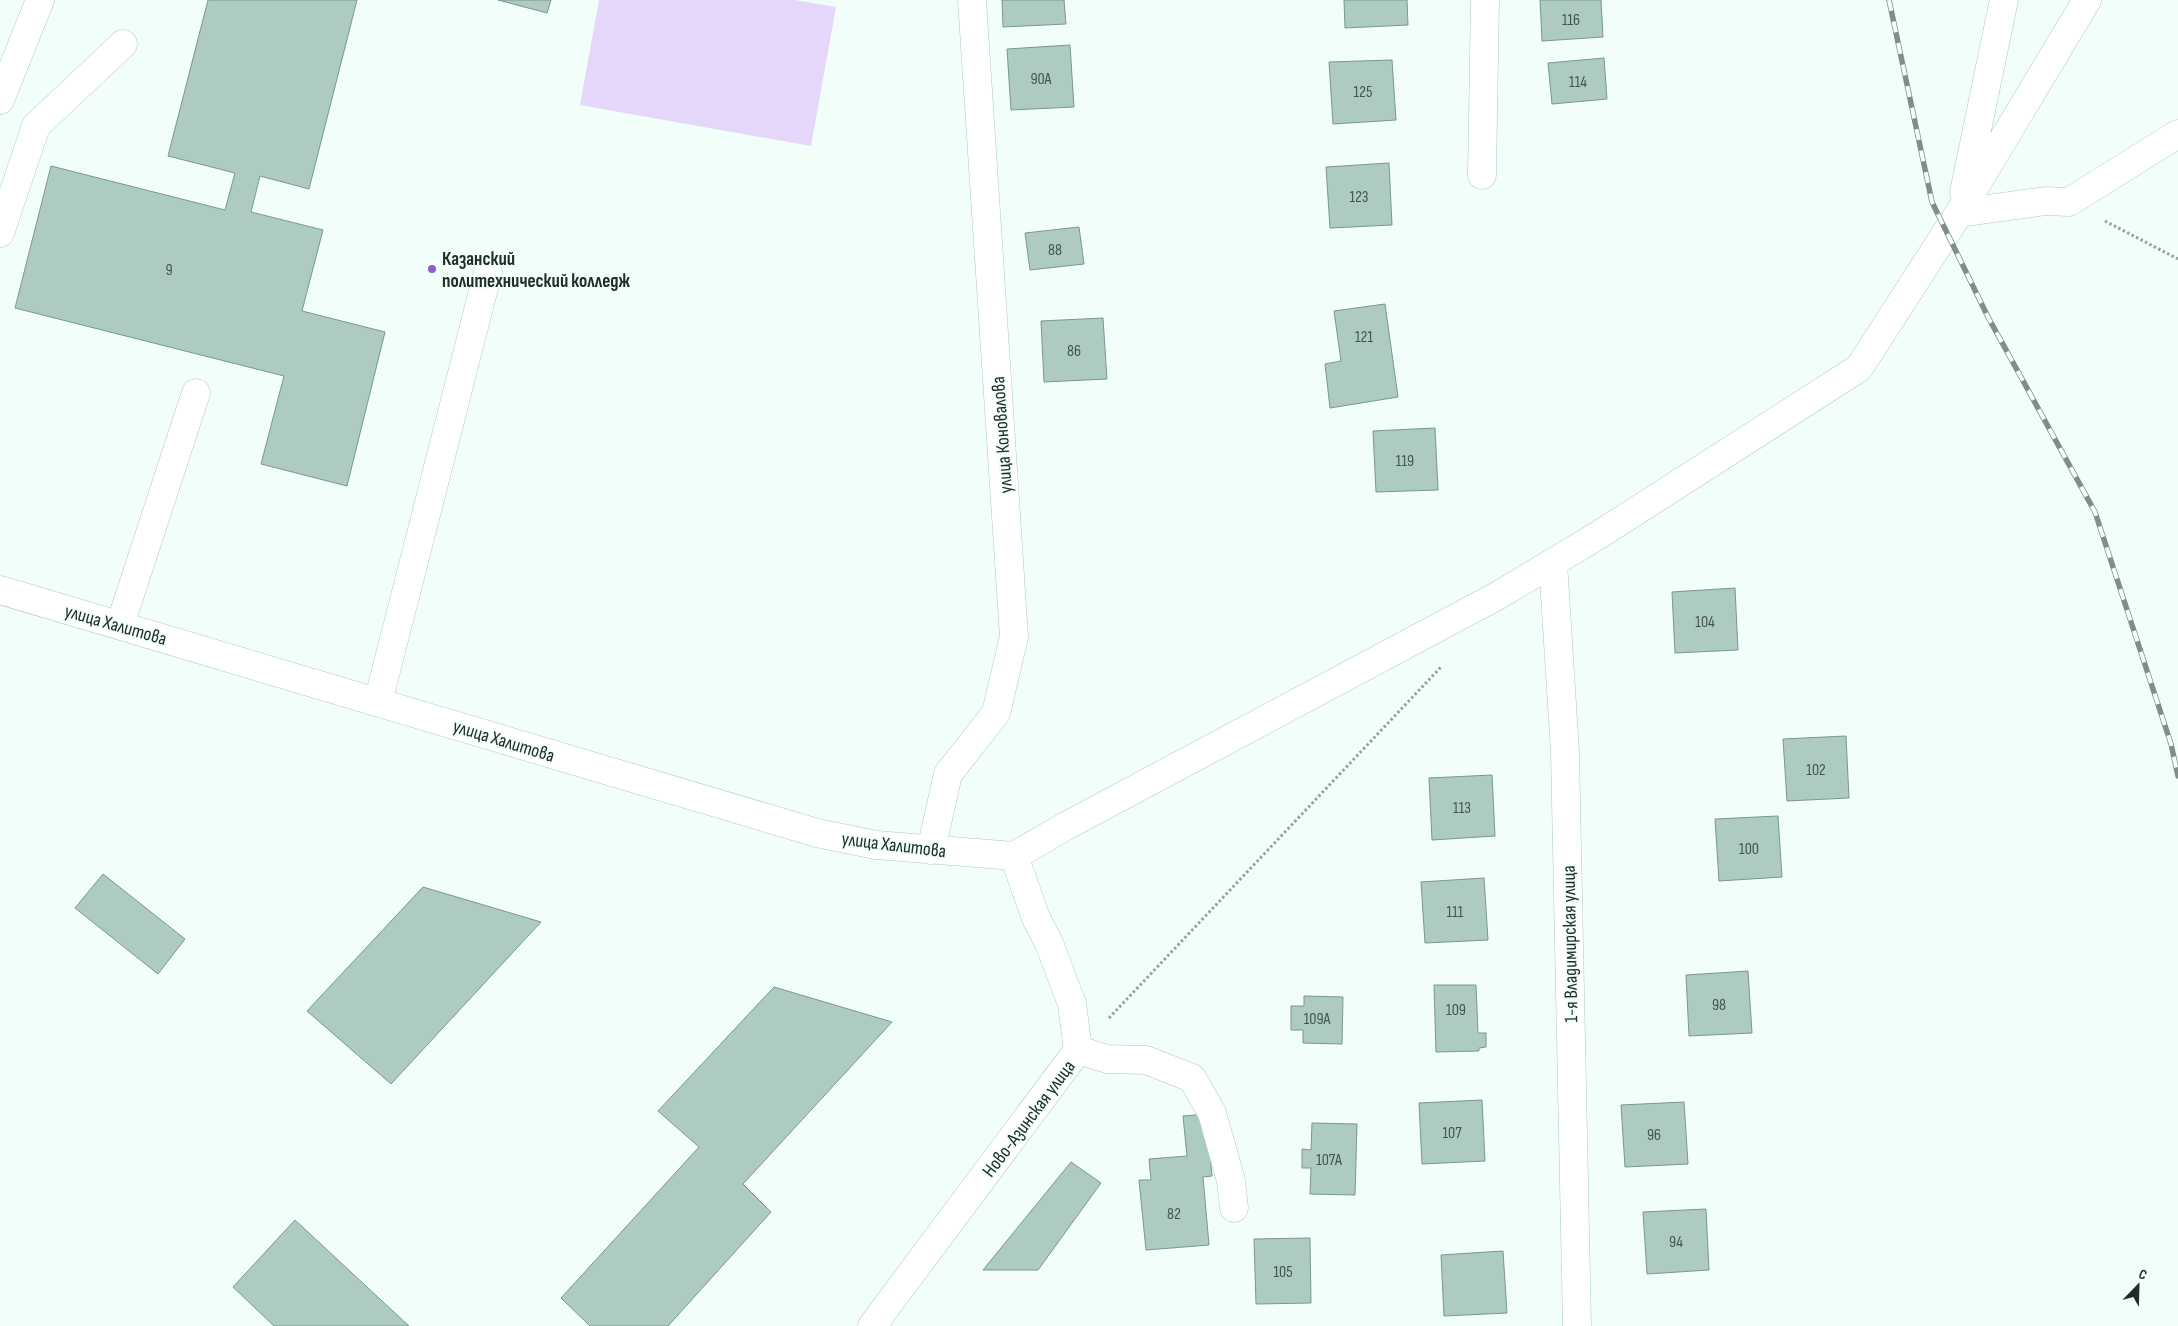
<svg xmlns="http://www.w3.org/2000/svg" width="2178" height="1326" font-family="'Sofia Sans Condensed',sans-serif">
<rect width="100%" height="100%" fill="#f2fef9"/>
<!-- green -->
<path fill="#e5d7fa" d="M599 0H795L836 7 811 146 580 105Z"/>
<!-- building -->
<path fill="#adcbbe" stroke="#7b988c" d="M208 0H357L309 189 260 176 251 212 323 230 302 311 385 332 347 486 261 464 284 376 15 308 51 166 225 210 235 173 168 156Z
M498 0H551L547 13Z
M1002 0H1064L1066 24 1003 27Z
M1344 0H1407L1408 25 1345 28Z
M1540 0H1601L1603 37 1542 41Z
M1070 45 1074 107 1011 110 1007 49Z
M1604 58 1607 99 1552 104 1548 63Z
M1392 60 1396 120 1333 124 1329 62Z
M1389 163 1392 225 1330 228 1326 167Z
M1079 227 1084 264 1030 270 1025 233Z
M1385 304 1398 397 1330 408 1325 364 1341 361 1334 311Z
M1103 318 1107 379 1044 382 1041 321Z
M1435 428 1438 490 1376 492 1373 431Z
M1735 588 1738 650 1675 653 1672 592Z
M1846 736 1849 798 1787 801 1783 739Z
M1492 775 1495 836 1432 840 1429 778Z
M1778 816 1782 877 1719 881 1715 819Z
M103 874 185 939 158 974 75 908Z
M1484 878 1488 940 1425 943 1421 882Z
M423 887 541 922 391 1084 307 1011Z
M1748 971 1752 1033 1689 1036 1686 975Z
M1434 985H1476L1478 1033H1486V1047L1479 1048V1051L1436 1052Z
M774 987 892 1022 743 1184 771 1212 668 1326H590L561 1298 699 1147 658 1111Z
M1304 996 1343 997 1342 1044 1303 1043V1030H1291V1006H1304Z
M1482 1100 1485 1161 1422 1164 1419 1103Z
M1684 1102 1688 1164 1625 1167 1621 1105Z
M1206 1114 1212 1176 1203 1177 1209 1245 1146 1250 1139 1180H1151L1149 1159 1187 1156 1183 1116Z
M1312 1123 1357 1124 1355 1195 1310 1194 1311 1168H1302V1149L1311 1150Z
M1071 1162 1101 1183 1038 1270H983Z
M1706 1209 1709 1270 1647 1274 1643 1212Z
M295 1220 409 1326H274L233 1287Z
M1310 1238 1311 1303 1256 1304 1254 1239Z
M1503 1251 1507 1313 1444 1316 1441 1255Z"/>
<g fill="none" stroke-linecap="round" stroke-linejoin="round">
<!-- minor casing -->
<g stroke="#adcbbe" stroke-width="29">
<path id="minor" d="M0 100 40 0
M1482 175 1485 0
M1964 192 2004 0
M1959 213 2046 201 2069 202 2178 134
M0 233 36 126 123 44
M1553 563 1565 752 1577 1326
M0 590 817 833 876 845 1014 856
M120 625 196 393
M378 702 488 272
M931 850 948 774 996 713 1014 637 972 0
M1014 856 1066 826 1497 596 1597 536 1859 368 1959 213 2087 0
M1078 1050 1107 1059 1146 1060 1192 1078 1212 1113 1231 1181 1234 1208
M872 1326 1078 1050 1072 1004 1049 943 1036 918 1014 856"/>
</g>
<!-- path -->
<path stroke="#96a29d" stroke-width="3" stroke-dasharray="2.5 2.5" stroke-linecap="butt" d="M2105 221 2178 259
M1109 1018 1441 667"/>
<!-- minor -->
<use href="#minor" stroke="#fff" stroke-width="28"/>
<!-- rail casing -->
<g stroke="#818d88" stroke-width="5.5">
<path id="rail" d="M1889 0 1932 202 1988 317 2095 512 2171 744 2178 776"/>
</g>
<!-- rail -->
<use href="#rail" stroke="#f2fef9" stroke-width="4" stroke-dasharray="11" stroke-linecap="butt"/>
</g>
<!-- markers -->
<circle fill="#935bd2" stroke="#f2fef9" stroke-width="2" cx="432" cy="269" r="5"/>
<g text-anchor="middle" stroke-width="4" stroke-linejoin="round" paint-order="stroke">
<!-- number labels -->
<g font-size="16" fill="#44544e">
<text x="1571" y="25">116</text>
<text x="1041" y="84">90А</text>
<text x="1578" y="87">114</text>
<text x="1363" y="97">125</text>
<text x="1359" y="202">123</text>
<text x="1055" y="255">88</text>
<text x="169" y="275">9</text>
<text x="1364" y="342">121</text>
<text x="1074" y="356">86</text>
<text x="1405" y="466">119</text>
<text x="1705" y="627">104</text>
<text x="1816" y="775">102</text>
<text x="1462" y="813">113</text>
<text x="1749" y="854">100</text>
<text x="1455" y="917">111</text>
<text x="1719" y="1010">98</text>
<text x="1456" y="1015">109</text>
<text x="1317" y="1024">109А</text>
<text x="1452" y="1138">107</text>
<text x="1654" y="1140">96</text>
<text x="1329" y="1165">107А</text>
<text x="1174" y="1219">82</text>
<text x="1676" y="1247">94</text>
<text x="1283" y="1277">105</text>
</g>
<!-- poi labels -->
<g font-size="19" font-weight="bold" fill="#212d28" stroke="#f2fef9" text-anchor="start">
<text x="442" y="265">Казанский<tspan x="442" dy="22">политехнический колледж</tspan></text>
</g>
<!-- street labels -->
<g font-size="19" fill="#212d28" stroke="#f2fef9">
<text transform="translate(1001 435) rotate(-94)" y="7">улица Коновалова</text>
<text transform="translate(116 624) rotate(16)" y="7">улица Халитова</text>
<text transform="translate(504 740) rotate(17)" y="7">улица Халитова</text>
<text transform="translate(894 844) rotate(7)" y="7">улица Халитова</text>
<text transform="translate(1569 944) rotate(-91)" y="7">1-я Владимирская улица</text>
<text transform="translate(1028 1118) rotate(-53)" y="7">Ново-Азинская улица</text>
</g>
</g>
<!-- north arrow -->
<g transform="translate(2138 1286) rotate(23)" stroke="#f2fef9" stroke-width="4" paint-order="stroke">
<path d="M0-4L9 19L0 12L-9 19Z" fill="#212d28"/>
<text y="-8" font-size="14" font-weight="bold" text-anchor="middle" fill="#212d28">С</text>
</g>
</svg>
